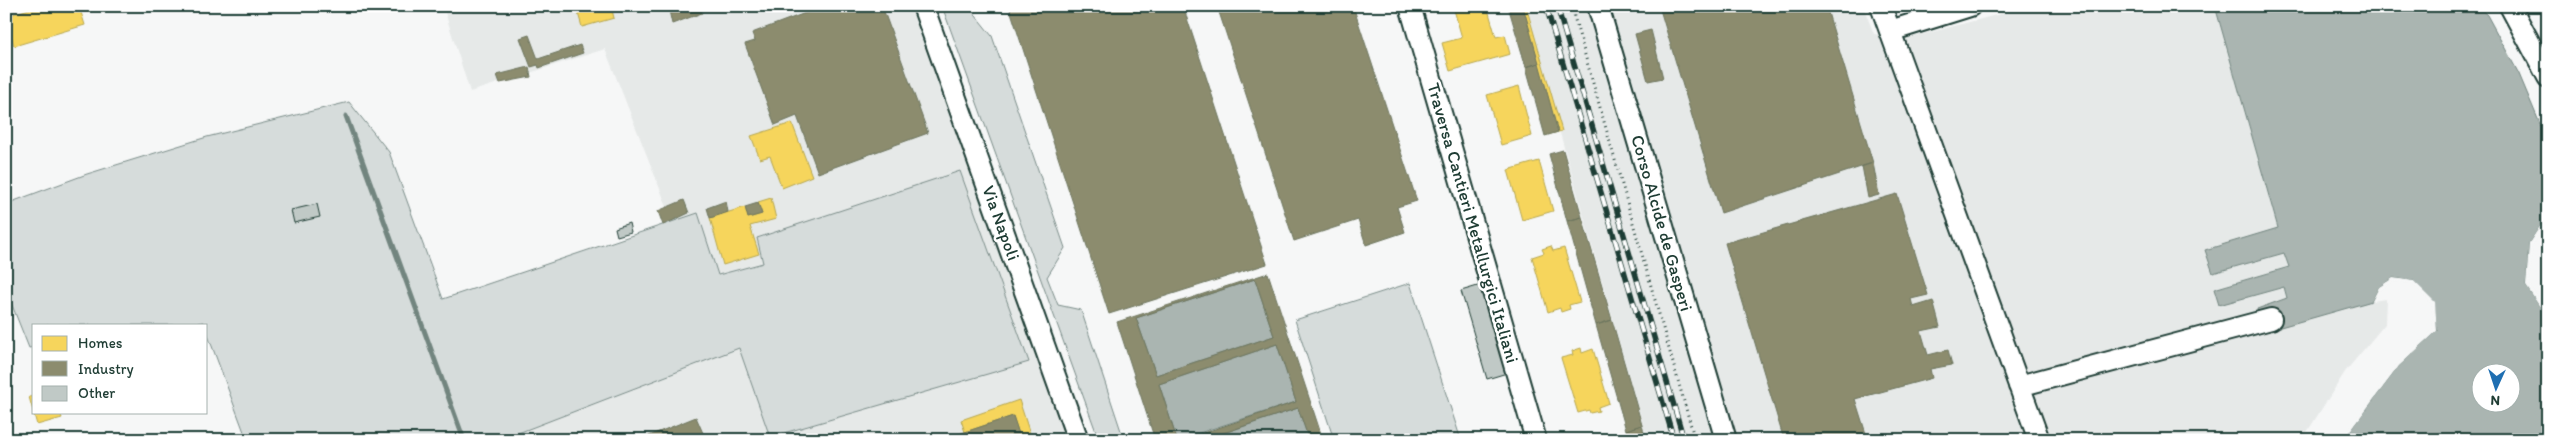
<svg xmlns="http://www.w3.org/2000/svg" width="2554" height="446" font-family="Itim,sans-serif">
<rect width="100%" height="100%" fill="#f6f7f7"/>
<filter id="ink" filterUnits="userSpaceOnUse"><feTurbulence type="fractalNoise" baseFrequency=".02" numOctaves="2"/><feDisplacementMap in="SourceGraphic" scale="10" xChannelSelector="R" yChannelSelector="G"/><feConvolveMatrix kernelMatrix="1 2 1 2 8 2 1 2 1" color-interpolation-filters="sRGB"/></filter>
<g filter="url(#ink)">
<!-- built -->
<path fill="#e6e9e8" d="M443 6H910L1066 440H500L739 348 770 437 1029 362 757 239 764 263 717 275 698 213 673 222 605 49 470 92Z
M1524 6H1863L1874 34 1908 38 2031 6H2215L2278 229 2206 250 2213 273 2284 253 2289 267 2214 289 2219 304 2284 287 2287 298 2263 332 2372 301 2386 299 2385 324 2345 372 2302 440H1647Z"/>
<!-- green -->
<path fill="#d6dcdb" stroke="#7a8c88" d="M942 6H968L992 36 1065 248 1047 277 1058 305 1081 310 1124 440H1099Z
M349 102 389 152 443 299 698 213 718 275 763 263 757 238 960 171 1029 362 770 437 739 348 500 440H247L206 330V325L203 322 181 325H34V347L29 348 6 290V204L87 174 207 137Z
M1410 283 1461 440H1334L1295 320Z"/>
<!-- water -->
<path fill="#aab5b1" stroke="#72857f" fill-rule="evenodd" d="M2215 6H2477L2487 15 2519 74 2548 143V214L2529 243 2526 286 2548 319V440H2343L2399 366 2437 331 2434 302 2414 281 2393 278 2379 287 2372 301 2263 332 2257 309 2287 298 2284 287 2219 305 2214 289 2289 267 2284 253 2213 273 2205 250 2278 228ZM2482 374H2512V404H2482Z
M1255 279 1274 336 1156 375 1136 318Z
M1277 344 1296 402 1177 440 1159 384Z
M1298 408 1309 440H1203Z"/>
<!-- pier -->
<path fill="#f6f7f7" d="M2548 214V219L2532 244 2529 285 2548 314V319L2526 286 2529 243Z
M2393 278 2414 281 2435 302 2437 331 2399 366 2343 440H2341L2397 364 2434 330 2432 303 2413 283 2393 281 2381 289 2375 301H2372L2379 287Z"/>
<!-- homes -->
<path fill="#f6d55c" stroke="#b6a750" d="M39 6H79L85 25 14 46 6 16Z
M576 6H611L614 18 582 27Z
M1453 6H1487L1496 37 1505 35 1510 54 1450 71 1442 43 1462 38Z
M1512 6H1526L1562 131 1547 135Z
M1519 86 1532 136 1501 145 1487 95Z
M792 123 812 176 782 188 770 156 760 159 751 136Z
M1539 161 1553 211 1522 220 1508 170Z
M771 198 776 219 750 226 759 254 723 265 710 218 745 207 748 218 762 214 758 202Z
M1551 246 1553 251 1564 248 1580 302 1569 305 1570 309 1561 312 1560 308 1548 312 1532 257 1544 253 1542 249Z
M1581 348 1582 353 1593 349 1609 403 1598 407 1599 411 1590 413 1589 410 1578 413 1561 358 1573 355 1572 351Z
M34 396V412H60L62 418 37 425 29 397Z
M1019 400 1032 440H1021L1013 416 965 432 961 420Z"/>
<!-- industry -->
<path fill="#8c8c6e" stroke="#6b745d" fill-rule="evenodd" d="M668 6H701L702 13 672 24Z
M824 6H882L928 133 818 173 797 116 775 125 745 44 755 41 752 33Z
M1009 6H1183L1267 264 1109 314Z
M1217 6H1353L1417 201 1397 207 1405 232 1366 245 1358 220 1294 241Z
M1508 6H1523L1539 63 1526 67Z
M1659 6H1826L1873 163 1721 213Z
M1651 30 1663 78 1648 81 1635 34Z
M529 35 538 59 580 45 583 53 539 68 538 65 531 67 520 38Z
M1539 63 1558 132 1545 136 1526 67Z
M529 67 531 77 500 83 497 75Z
M1563 150 1582 217 1567 221 1549 154Z
M1873 163 1879 195 1868 198 1862 166Z
M1897 194 1928 295 1911 299 1913 307 1933 301 1940 327 1921 331 1928 355 1948 350 1952 365 1930 369 1932 378 1855 399 1868 440H1784L1725 243Z
M684 200 689 213 663 225 658 211Z
M726 201 728 212 710 218 707 208Z
M758 203 762 214 748 218 745 207Z
M1582 217 1612 320 1596 325 1567 221Z
M1268 273 1323 440H1309L1298 408 1203 440H1182L1296 402 1277 344 1159 384 1177 440H1155L1117 322ZM1255 279 1274 336 1156 375 1136 318Z
M1612 320 1642 425 1626 430 1596 325Z
M1013 416 1021 440H940L965 432Z
M696 417 706 440H639Z
M1642 425 1646 440H1629L1626 430Z"/>
<g fill="none" stroke-linecap="round" stroke-linejoin="round">
<!-- stream -->
<path stroke="#72857f" stroke-width="5" d="M346 116 464 440"/>
</g>
<!-- building -->
<path fill="#c0c9c6" stroke="#1f3d34" d="M317 204 320 217 294 223 291 210Z
M629 223 631 232 617 236 615 228Z
M1481 285 1507 373 1487 379 1461 291Z"/>
<g fill="none" stroke-linecap="round" stroke-linejoin="round">
<!-- minor casing -->
<g stroke="#1f3d34" stroke-width="24">
<path id="minor" d="M923 6 1078 440
M1410 6 1536 440
M1598 6 1726 440
M1881 6 1890 31 1970 6
M2510 6 2548 77
M1890 31 2039 440
M2019 386 2271 319"/>
</g>
<!-- path -->
<path stroke="#1f3d34" stroke-width="3" stroke-dasharray="1 4" stroke-linecap="butt" d="M1571 6 1695 440"/>
<!-- minor -->
<use href="#minor" stroke="#fff" stroke-width="20"/>
<!-- rail casing -->
<g stroke="#1f3d34" stroke-width="5.5">
<path id="rail" d="M1546 6 1674 440
M1557 6 1684 440"/>
</g>
<!-- rail -->
<use href="#rail" stroke="#fff" stroke-width="4" stroke-dasharray="11" stroke-linecap="butt"/>
</g>
</g>
<g text-anchor="middle" stroke-width="5" stroke-linejoin="round" paint-order="stroke">
<!-- street labels -->
<g font-size="18" fill="#1f3d34" stroke="#fff">
<text transform="translate(1001 223) rotate(70)" y="6">Via Napoli</text>
<text transform="translate(1473 223) rotate(74)" y="6">Traversa Cantieri Metallurgici Italiani</text>
<text transform="translate(1662 223) rotate(74)" y="6">Corso Alcide de Gasperi</text>
</g>
</g>
<!-- margin -->
<rect width="2554" height="446" fill="none" stroke="#fff" stroke-width="25"/>
<rect x="12" y="12" width="2529" height="421" fill="none" stroke="#1f3d34" stroke-width="2" filter="url(#ink)"/>
<!-- legend -->
<rect x="32" y="324" width="175" height="90" fill="#ffffff" stroke="#a5b1ae"/>
<rect x="42" y="336" width="25" height="15" fill="#f6d55c" stroke="#a5b1ae"/>
<text x="78" y="348" font-size="15" fill="#1f3d34">Homes</text>
<rect x="42" y="361" width="25" height="15" fill="#8c8c6e" stroke="#a5b1ae"/>
<text x="78" y="374" font-size="15" fill="#1f3d34">Industry</text>
<rect x="42" y="386" width="25" height="15" fill="#c0c9c6" stroke="#a5b1ae"/>
<text x="78" y="398" font-size="15" fill="#1f3d34">Other</text>
<!-- north arrow -->
<g transform="translate(2496 388) rotate(183)"><circle r="24" fill="#ffffff" stroke="#a5b1ae"/>
<path d="M0-4L9 19L0 12L-9 19Z" fill="#1f6fb2"/>
<text y="-8" font-size="14" font-weight="bold" text-anchor="middle" fill="#1f3d34">N</text>
</g>
</svg>
